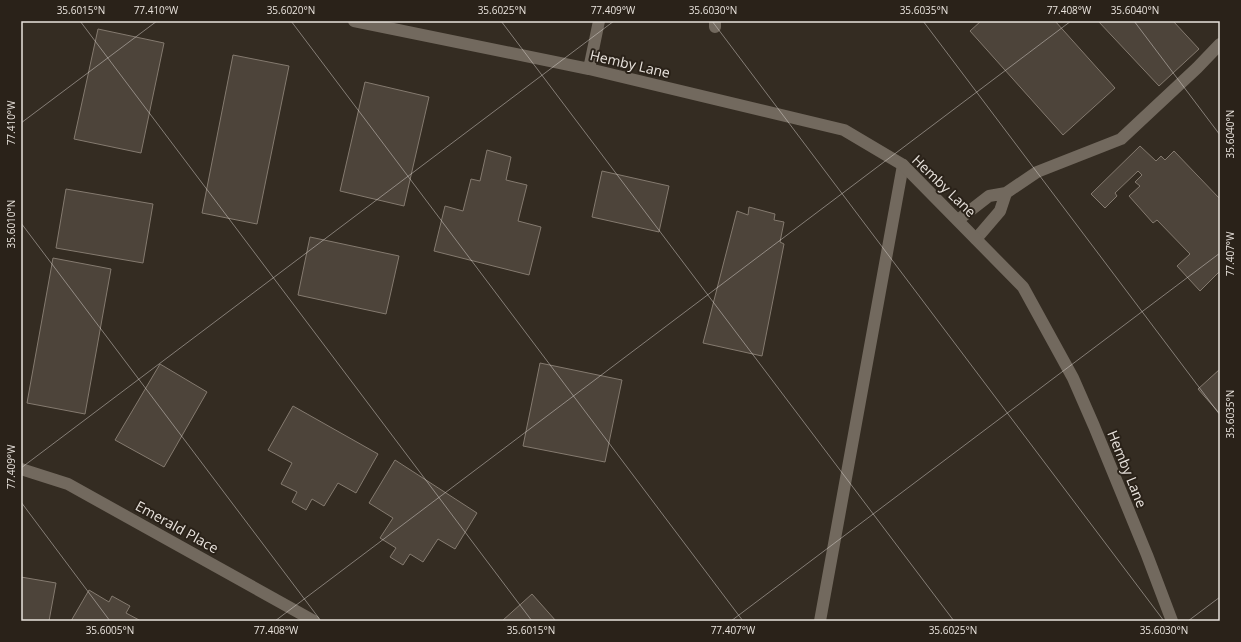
<svg xmlns="http://www.w3.org/2000/svg" width="1241" height="642" font-family="'Open Sans',sans-serif">
<rect width="100%" height="100%" fill="#342c22"/>
<!-- building -->
<path fill="#4d443a" stroke="#847a6f" d="M981 21H1055L1115 88 1063 135 970 31Z
M1098 21H1173L1199 49 1159 86Z
M98 29 164 43 141 153 74 139Z
M233 55 289 66 257 224 202 213Z
M365 82 429 97 404 206 340 191Z
M1140 146 1156 161 1161 156 1165 160 1174 151 1220 199V271L1200 291 1177 266 1190 254 1157 220 1153 223 1129 196 1140 186 1135 182 1142 175 1138 171 1115 193 1117 196 1105 208 1091 194Z
M487 150 511 157 506 180 527 185 518 221 541 227 529 275 434 251 445 206 463 211 471 179 480 181Z
M602 171 669 186 659 232 592 217Z
M66 189 153 204 143 263 56 248Z
M749 207 775 214 774 220 784 222 780 242 784 244 762 356 703 343 737 211 748 215Z
M310 237 399 256 386 314 298 295Z
M53 258 111 269 85 414 27 403Z
M540 363 622 380 605 462 523 446Z
M160 364 207 392 164 467 115 440Z
M1220 369V414L1198 389Z
M293 406 378 454 356 493 338 483 324 506 312 499 306 510 292 502 297 492 281 484 292 463 268 450Z
M395 460 477 513 455 549 438 539 423 562 410 554 403 565 390 557 396 548 380 538 393 518 369 503Z
M21 577 56 583 49 621H21Z
M89 590 109 602 112 596 130 606 126 613 141 621H71Z
M532 594 556 621H502Z"/>
<g fill="none" stroke-linecap="round" stroke-linejoin="round">
<!-- lane -->
<path stroke="#72695e" stroke-width="12" d="M715 27V21
M1006 193 1037 172 1121 139 1197 68 1220 44
M958 220 989 196 1006 193 1000 211 976 239
M820 621 903 165"/>
<!-- street -->
<path stroke="#72695e" stroke-width="12" d="M354 21 589 69 844 130 903 165 1023 287 1073 378 1094 426 1147 555 1172 621
M589 69 599 21
M21 469 68 484 314 621"/>
</g>
<!-- ticks -->
<path fill="none" stroke="#e9e3dd" stroke-width="1" stroke-opacity="0.45" d="M80 21 532 621M291 21 743 621M501 21 954 621M712 21 1164 621M923 21 1220 415M1134 21 1220 135M21 123 157 21M21 223 321 621M21 468 614 21M21 502 110 621M275 621 1071 21M731 621 1220 253M1188 621 1220 597"/>
<g text-anchor="middle" stroke-width="4" stroke-linejoin="round" paint-order="stroke">
<!-- street labels -->
<g font-size="14" fill="#e9e3dd" stroke="#2a2219">
<text transform="translate(630 64) rotate(13)" y="5">Hemby Lane</text>
<text transform="translate(944 186) rotate(44)" y="5">Hemby Lane</text>
<text transform="translate(1127 469) rotate(68)" y="5">Hemby Lane</text>
<text transform="translate(177 527) rotate(29)" y="5">Emerald Place</text>
</g>
</g>
<!-- border -->
<rect width="1241" height="642" fill="none" stroke="#2a2219" stroke-width="44"/>
<rect x="22" y="22" width="1197" height="598" fill="none" stroke="#e9e3dd" stroke-width="1.5"/>
<g font-size="10" text-anchor="middle" fill="#e9e3dd">
<text x="81" y="14">35.6015°N</text>
<text x="156" y="14">77.410°W</text>
<text x="291" y="14">35.6020°N</text>
<text x="502" y="14">35.6025°N</text>
<text x="613" y="14">77.409°W</text>
<text x="713" y="14">35.6030°N</text>
<text x="924" y="14">35.6035°N</text>
<text x="1069" y="14">77.408°W</text>
<text x="1135" y="14">35.6040°N</text>
<text transform="translate(11 123) rotate(-90)" y="4">77.410°W</text>
<text transform="translate(1230 134) rotate(-90)" y="4">35.6040°N</text>
<text transform="translate(11 224) rotate(-90)" y="4">35.6010°N</text>
<text transform="translate(1230 254) rotate(-90)" y="4">77.407°W</text>
<text transform="translate(1230 414) rotate(-90)" y="4">35.6035°N</text>
<text transform="translate(11 467) rotate(-90)" y="4">77.409°W</text>
<text x="110" y="634">35.6005°N</text>
<text x="276" y="634">77.408°W</text>
<text x="531" y="634">35.6015°N</text>
<text x="733" y="634">77.407°W</text>
<text x="953" y="634">35.6025°N</text>
<text x="1164" y="634">35.6030°N</text>
</g>
</svg>
